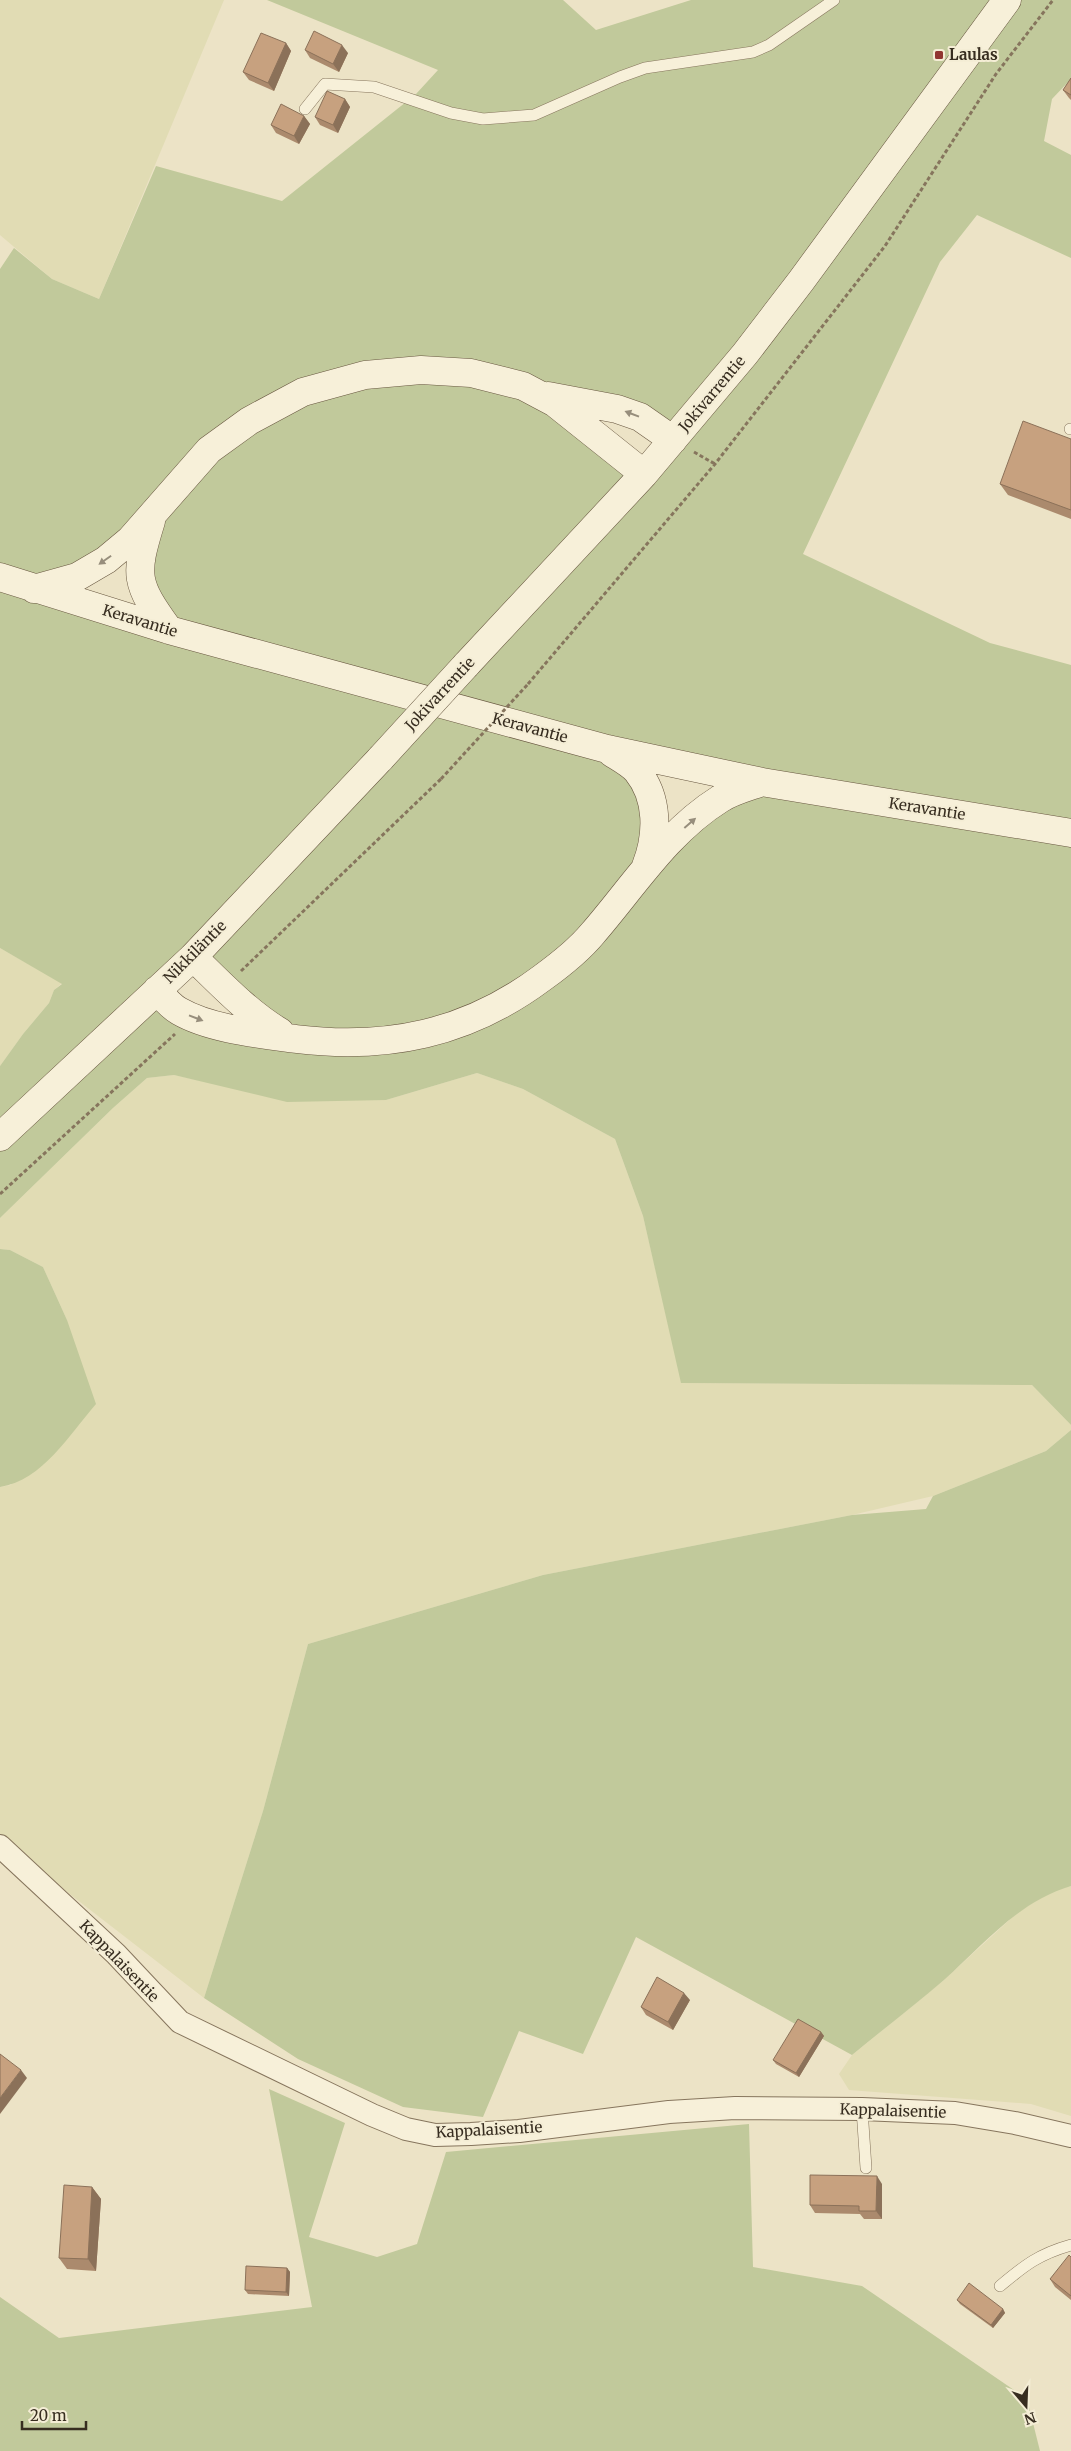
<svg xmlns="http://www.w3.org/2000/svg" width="1071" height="2451" font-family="Merriweather,serif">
<rect width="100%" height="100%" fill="#ece3c6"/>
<!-- farmland -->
<path fill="#e1dcb4" d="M0 0H224L99 299 52 279 0 235Z
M0 948 62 983 54 990 49 1003 23 1034 0 1066Z
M477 1073 523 1089 615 1139 643 1216 682 1383 1032 1385 1071 1425V1430L1046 1451 933 1496 852 1515 543 1575 308 1644 263 1811 204 1998 49 1878 0 1846V1487L11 1485 67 1320 43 1267 10 1250 0 1249V1218L113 1108 147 1078 174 1075 211 1083 386 1100Z
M1071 1886V2116L1031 2104 849 2090 839 2074 852 2055 944 1980 1017 1913 1051 1891Z"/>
<!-- green -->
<path fill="#c1c99b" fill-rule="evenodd" d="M267 0H563L596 30 691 0H1071V79L1052 99 1044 141 1071 155V258L977 215 940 262 803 554 990 643 1071 665V1425L1032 1385 681 1383 643 1216 615 1139 523 1089 477 1073 386 1100 287 1102 174 1075 147 1078 113 1108 0 1218V1066L23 1034 49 1003 54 990 62 984 0 948V269L14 248 52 279 99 299 156 166 282 201 416 94 438 70ZM564 399 673 440 644 474ZM152 516 150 604 168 629 35 589ZM604 750 761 782 653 848 652 798ZM193 957 286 1039 157 990Z
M0 1249 10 1250 43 1267 67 1320 96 1404C69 1435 43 1480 0 1487Z
M1071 1430V1886C1019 1901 983 1945 944 1980 914 2006 882 2030 852 2055L636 1937 583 2054 519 2031 483 2117 403 2107 298 2059 204 1998 263 1811 308 1644 543 1575 852 1515 926 1509 933 1496 1046 1451Z
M269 2089 345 2123 309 2237 377 2257 417 2244 446 2152 749 2124 753 2267 862 2286 1027 2399 1040 2451H0V2297L59 2338 312 2307Z"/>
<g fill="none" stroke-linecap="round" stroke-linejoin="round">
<!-- lane casing -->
<g stroke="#86755d" stroke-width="12">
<path id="lane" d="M305 109 325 84 374 87 451 113 483 119 534 115 620 77 645 68 753 52 769 45 834 0
M1070 429H1071
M862 2109 866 2168
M1000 2286C1025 2265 1039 2254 1071 2245"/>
</g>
<!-- street casing -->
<g stroke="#86755d" stroke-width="24">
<path id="street" d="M0 1846 116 1954 180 2022 372 2115 406 2129 435 2135 471 2134 519 2131 669 2112 735 2108 862 2109 955 2113 1015 2123 1071 2136"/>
</g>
<!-- secondary casing -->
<g stroke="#685740" stroke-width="29">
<path id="secondary" d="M548 396 617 409 640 417 673 440
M151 521C134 576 135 583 169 630
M0 577 169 630 607 749 762 782 1071 833
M34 589 77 577 106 560 130 540 209 450 249 421 303 392 365 375 421 370 471 373 523 386 555 403 644 474
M466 665 644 474 745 354 801 281 1007 0
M612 753C620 758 631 764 637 771 659 798 658 835 646 866
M193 957C221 984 247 1012 280 1032
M157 990C163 997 170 1006 179 1011 210 1029 260 1034 296 1039 387 1050 467 1034 542 978 560 965 579 950 593 933 633 887 667 832 720 799 732 791 748 787 762 782
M0 1137 193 957 381 758"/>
</g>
<!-- path -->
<path stroke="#86755d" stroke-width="3" stroke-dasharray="4 2.5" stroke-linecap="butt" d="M694 452 715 464
M528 684 715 464 885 246 996 74 1053 0
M241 971 441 779
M0 1194 175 1034"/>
<!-- lane -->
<use href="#lane" stroke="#f7f0d9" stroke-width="11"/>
<!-- street -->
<use href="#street" stroke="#f7f0d9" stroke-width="22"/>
<!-- secondary -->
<use href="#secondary" stroke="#f7f0d9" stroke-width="28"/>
<!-- secondary-bridge casing -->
<g stroke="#685740" stroke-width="29" stroke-linecap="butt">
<path id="secondary-bridge" d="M381 758 466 665"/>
</g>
<!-- path-bridge -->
<path stroke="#86755d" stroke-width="3" stroke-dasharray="4 2.5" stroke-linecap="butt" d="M441 779 528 684"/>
<!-- secondary-bridge -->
<use href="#secondary-bridge" stroke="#f7f0d9" stroke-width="28"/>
</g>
<!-- wall -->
<path fill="#ab8a6d" d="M286 43 291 51 274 91 249 80 243 72Z
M305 50 348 53 339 72 310 58Z
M1071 78V100L1069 98 1063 90Z
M345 99 350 107 338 133 320 125 315 117Z
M304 116 310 124 299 144 276 133 271 125Z
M1071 439V519L1008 495 1000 484Z
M690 2000 673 2030 646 2015 641 2007Z
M821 2032 824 2036 799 2077 776 2064 773 2060Z
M882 2184V2219H864L860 2214 815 2213 810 2205Z
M92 2187 101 2199 96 2271 67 2269 59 2258Z
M1071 2257V2300L1055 2287 1050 2279Z
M287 2268 290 2272 289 2296 248 2294 245 2290Z
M957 2300 1003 2309 1005 2313 993 2328 960 2304Z"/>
<!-- shaded-wall -->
<path fill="#8b7159" d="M286 43 291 51 274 91 268 83Z
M342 45 348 53 339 72 333 64Z
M345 99 350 107 338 133 333 125Z
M304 116 310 124 299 144 294 136Z
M684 1993 690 2000 673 2030 668 2022Z
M821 2032 824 2036 799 2077 796 2073Z
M21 2070 27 2078 0 2114V2098Z
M877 2176 882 2184V2219L876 2211Z
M92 2187 101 2199 96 2271 88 2259Z
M287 2268 290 2272 289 2296 286 2292Z
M1003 2309 1005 2313 993 2328 991 2325Z"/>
<!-- building -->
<path fill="#c7a17f" stroke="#8b7159" d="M314 31 342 45 333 64 305 50Z
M261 33 286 43 268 83 243 72Z
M1071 78V95L1063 90Z
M327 91 345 99 333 125 315 117Z
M281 104 304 116 294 136 271 125Z
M1023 421 1071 439V510L1000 484Z
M657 1977 684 1993 668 2022 641 2007Z
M798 2019 821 2032 796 2073 773 2060Z
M0 2054 21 2070 0 2098Z
M810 2175 877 2176 876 2211H859V2206L810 2205Z
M64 2185 92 2187 88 2259 59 2258Z
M1069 2255 1071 2257V2296L1050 2279Z
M246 2266 287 2268 286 2292 245 2290Z
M969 2283 1003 2309 991 2325 957 2300Z"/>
<!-- one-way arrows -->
<defs><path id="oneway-solid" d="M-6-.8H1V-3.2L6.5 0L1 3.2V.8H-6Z" transform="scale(1.25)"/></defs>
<g fill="#978e7c">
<use href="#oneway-solid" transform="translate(632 414) rotate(-159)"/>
<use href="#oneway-solid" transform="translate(105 560) rotate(145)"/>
<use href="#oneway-solid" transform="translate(690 823) rotate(-41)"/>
<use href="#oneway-solid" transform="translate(196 1018) rotate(21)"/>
</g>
<!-- markers -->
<rect fill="#913631" stroke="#f4edd5" stroke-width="2" x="934" y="50" width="10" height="10" rx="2.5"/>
<g text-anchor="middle" stroke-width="4" stroke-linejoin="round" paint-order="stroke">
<!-- poi labels -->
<g font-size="15" font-weight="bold" fill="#372d20" stroke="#f4edd5" text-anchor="start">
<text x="949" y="60">Laulas</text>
</g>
<!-- street labels -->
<g font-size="15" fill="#372d20" stroke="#f4edd5">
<text transform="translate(712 394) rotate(-50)" y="5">Jokivarrentie</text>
<text transform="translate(140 621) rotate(17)" y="5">Keravantie</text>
<text transform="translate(440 694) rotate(-47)" y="5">Jokivarrentie</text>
<text transform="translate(530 728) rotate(15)" y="5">Keravantie</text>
<text transform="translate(927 809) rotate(9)" y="5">Keravantie</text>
<text transform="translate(195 952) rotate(-45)" y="5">Nikkiläntie</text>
<text transform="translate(119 1961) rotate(46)" y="5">Kappalaisentie</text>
<text transform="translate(893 2111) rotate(2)" y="5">Kappalaisentie</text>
<text transform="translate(489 2130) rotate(-3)" y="5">Kappalaisentie</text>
</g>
</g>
<!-- north arrow -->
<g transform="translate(1026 2406) rotate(161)" stroke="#f4edd5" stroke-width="4" paint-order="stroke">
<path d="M0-4L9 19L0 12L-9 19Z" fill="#372d20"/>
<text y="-8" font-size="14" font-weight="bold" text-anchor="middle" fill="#372d20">N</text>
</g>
<!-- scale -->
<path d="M22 2421v8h64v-8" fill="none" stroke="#372d20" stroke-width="2.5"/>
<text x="30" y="2421" font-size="15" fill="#372d20" stroke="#f4edd5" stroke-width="4" paint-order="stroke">20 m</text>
</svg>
